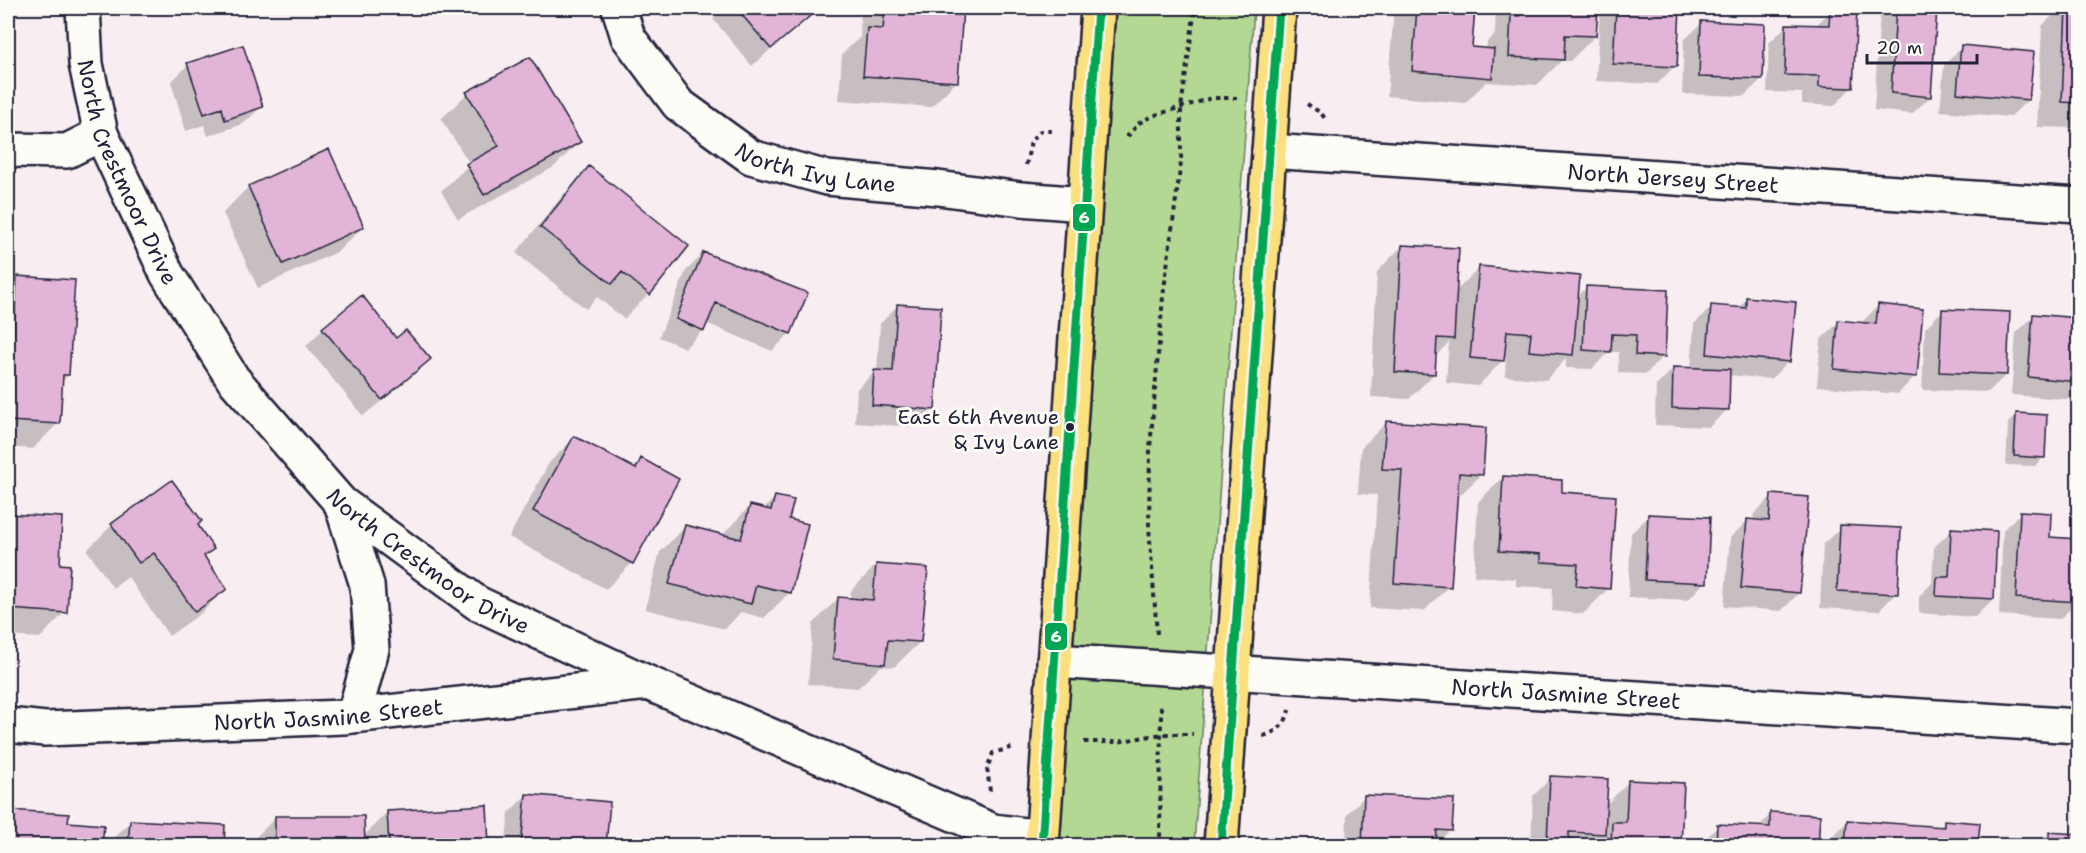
<svg xmlns="http://www.w3.org/2000/svg" width="2086" height="853" font-family="'Shantell Sans',sans-serif">
<rect width="100%" height="100%" fill="#f8eef1"/>
<filter id="ink" filterUnits="userSpaceOnUse"><feTurbulence type="fractalNoise" baseFrequency=".0167" numOctaves="2"/><feDisplacementMap in="SourceGraphic" scale="12" xChannelSelector="R" yChannelSelector="G"/><feConvolveMatrix kernelMatrix="1 2 1 2 8 2 1 2 1" color-interpolation-filters="sRGB"/></filter>
<g filter="url(#ink)">
<!-- green -->
<path fill="#b3d893" stroke="#6a7d67" stroke-width="1.5" d="M1115 8H1254L1194 845 1056 846Z"/>
<!-- shadow -->
<path fill="#0003" fill-rule="evenodd" d="M725 8H811L814 11 752 66 713 19Z
M864 8H962L956 82 931 107 839 100 842 54 860 37 861 10Z
M1394 8H1474L1470 48 1486 50 1487 42 1495 34 1496 8H1596L1595 36 1570 61H1561L1537 85 1486 82 1465 103 1387 96Z
M1600 8H1678L1675 66 1657 84 1596 81Z
M1883 8H1936L1930 97 1912 114 1874 110 1880 10Z
M2060 8H2078V128L2037 127 2042 26Z
M1831 11 1851 88 1834 106 1802 104V93L1767 92 1769 43 1787 25 1815 26Z
M1702 23 1762 79 1744 96 1682 94 1684 40Z
M1962 47 2028 100 2010 117 1940 111 1944 65Z
M529 59 579 142 554 167 458 219 441 191 470 164 441 119 467 94Z
M188 65 261 107 243 124 208 136 204 125 186 131 171 82Z
M328 151 363 227 337 252 258 288 223 213 248 187Z
M589 168 649 294 624 319 597 297 586 309 516 253 564 194Z
M1402 246 1455 292 1479 268 1577 297 1586 288 1663 356 1646 374 1618 373 1619 352H1609L1592 369 1566 368V359L1546 380 1505 376 1506 358H1503V360L1478 386 1446 383 1449 342 1435 357 1434 374 1409 399 1371 397 1377 272Z
M703 254 790 333 772 351 706 323 703 330 685 348 659 337 686 271Z
M17 278 68 375 61 382 58 423 33 449 8 447V288Z
M1747 299 1789 361 1771 379 1728 375 1727 410 1709 427 1655 425 1656 386 1674 368 1691 369 1694 324 1712 307 1737 309Z
M897 306 933 409 916 427 855 423 857 389 874 372H877L880 324Z
M1878 306 1915 376 1898 394 1817 386 1821 339 1839 322 1860 324Z
M1942 311 2006 375 1988 392 1922 390 1925 328Z
M2034 316 2078 319V397L2076 400 2011 395 2016 333Z
M323 329 396 340 428 359 411 377 363 416 306 346Z
M2017 414 2044 457 2035 466 2006 465 2008 423Z
M1386 423 1482 474 1456 499 1449 586 1424 611 1370 608 1377 495 1358 494 1361 448Z
M574 438 633 469 642 460 677 479 632 563 606 589 509 537 549 463Z
M1503 477 1561 494 1609 588 1583 614 1552 611 1553 588 1516 586V579L1474 576 1478 502Z
M2078 484V525L2074 524 2076 487Z
M1772 496 1799 593 1781 611 1724 606 1730 538 1747 521H1753L1754 514Z
M775 497 787 521 806 525 789 593 764 618 741 612 725 629 645 609 660 552 685 527 724 536 725 532 750 506 763 510Z
M2021 512 2048 538 2078 540V601L2060 619 1999 615 2003 530Z
M8 516 61 519 58 566 65 612 40 638 8 636Z
M1649 516 1705 582 1688 600 1628 597 1631 533Z
M112 525H196L212 549 203 558 225 589 200 614 169 636 128 577 113 588 87 550Z
M1841 527 1896 593 1879 611 1820 608 1823 544Z
M1952 530 1993 599 1975 617 1919 613V596L1932 583 1934 547Z
M876 565 920 642 894 667 881 666 858 688 808 684 813 624 838 598 850 599 851 591Z
M1551 778 1605 806 1628 782 1680 846H1531L1533 796ZM1562 830 1589 831V834L1562 833Z
M526 795 604 846H505L509 813Z
M1365 796 1450 830 1435 846H1346L1347 814Z
M387 812 488 846H250V843L275 818 363 837Z
M1771 814 1817 846H1699L1718 826 1757 828Z
M130 822 222 846H106Z
M1847 822 1938 828 1945 822 1977 846H1823Z
M2050 834 2078 835V846H2038Z"/>
<!-- building -->
<path fill="#e2b5d8" stroke="#22223b" stroke-width="1.5" d="M736 8H813L816 11 771 49Z
M885 8H963L958 82 863 76 867 28 883 29Z
M1417 8H1475L1472 47 1494 49 1492 78 1412 71Z
M1519 8H1598L1596 36 1565 35 1564 60 1509 57 1511 15 1519 16Z
M1616 8H1680L1677 67 1613 64Z
M1896 8H1937L1931 97 1891 93Z
M2066 8H2078V103L2062 102Z
M1830 9 1857 10 1853 88 1819 87V76L1785 75 1786 24 1829 25Z
M1701 21 1765 24 1763 79 1699 77Z
M243 45 263 107 225 120 222 108 204 114 187 63Z
M1961 45 2034 52 2029 100 1957 93Z
M530 57 581 142 484 195 466 164 499 146 466 92Z
M329 149 364 227 283 264 248 186Z
M589 166 689 246 650 295 622 272 612 284 540 227Z
M1402 245 1459 248 1454 339 1437 338 1435 374 1395 372Z
M703 252 808 293 791 334 716 303 704 331 676 319Z
M1479 266 1580 276 1573 355 1529 351 1531 333 1507 331 1504 361 1470 358Z
M17 276 75 280 69 375H63L60 424 8 421Z
M1586 286 1668 290 1665 357 1635 355 1636 335 1612 334 1611 352 1583 350Z
M362 295 396 338 406 330 431 359 382 400 322 328Z
M1746 297 1796 302 1790 362 1707 354 1711 305 1746 308Z
M897 304 941 307 935 410 872 405 874 370 893 371Z
M1878 304 1923 309 1917 377 1834 369 1838 320 1876 324Z
M1942 309 2010 312 2007 375 1939 372Z
M2033 314 2078 318V382L2028 377Z
M1673 367 1730 369 1729 410 1672 408Z
M2016 413 2047 415 2045 458 2014 456Z
M1386 421 1486 428 1483 475 1459 473 1451 587 1394 583 1402 470 1382 469Z
M574 436 636 469 641 458 679 479 633 564 533 511Z
M1503 476 1562 480V492L1616 496 1610 589 1576 586 1578 564 1541 562V554L1499 551Z
M172 480 202 521 198 525 214 549 204 556 227 589 195 612 154 553 139 563 111 524Z
M1771 494 1809 497 1800 593 1741 588 1747 519 1769 521Z
M775 496 794 500 789 519 808 524 791 593 756 585 751 604 669 584 685 525 741 539 750 505 771 510Z
M2020 511 2051 513 2050 537 2078 539V602L2016 598Z
M8 514 62 517 60 564 70 565 67 613 8 609Z
M1648 514 1710 517 1707 583 1645 580Z
M1840 525 1901 528 1898 594 1837 591Z
M1951 528 1997 531 1994 599 1936 596 1937 577H1949Z
M876 564 928 568 921 642 888 640 885 664 833 659 838 597 873 600Z
M1550 776 1608 779 1605 834 1569 832V844L1547 843Z
M1628 780 1684 783 1681 846H1611L1612 822H1626Z
M526 794 610 802 606 846H521Z
M1364 795 1454 799 1452 831 1437 830 1436 846H1362Z
M487 805 489 846H389L387 811Z
M8 810 69 814 68 822 104 825 102 846H8Z
M1770 812 1820 815 1818 846H1716L1717 824 1770 827Z
M275 816H364L365 846H275Z
M130 820 225 825 224 846H128Z
M1847 820 1944 827V820L1980 823 1978 846H1845Z
M2049 832 2078 834V846H2049Z"/>
<g fill="none" stroke-linecap="round" stroke-linejoin="round">
<!-- minor casing -->
<g stroke="#22223b" stroke-width="38">
<g id="minor">
<path id="s1" d="M83 8 86 64 101 134 167 274 233 379 341 503 477 603 648 683 993 831 1042 837"/>
<path id="s2" d="M619 8 628 37 678 104 751 157 827 178 938 188 1021 199 1084 204"/>
<path d="M8 150 67 151 101 134"/>
<path id="s3" d="M1269 151 2078 205"/>
<path d="M341 503 367 585 372 649 354 715"/>
<path id="s4" d="M1054 661 2078 726"/>
<path id="s5" d="M8 725 45 729 343 717 648 683"/>
</g>
</g>
<!-- major casing -->
<g stroke="#22223b" stroke-width="38">
<path id="major" d="M1042 846 1098 8
M1221 846 1279 8"/>
</g>
<!-- path -->
<path stroke="#22223b" stroke-width="4" stroke-dasharray="4.5 4.5" stroke-linecap="butt" d="M1307 104 1321 113 1326 120
M1126 135H1129L1139 123 1152 116 1212 98H1237
M1026 165 1031 141 1041 131H1055
M1157 634 1149 527 1150 448 1163 297 1181 162V108L1195 8
M1263 736C1277 732 1286 725 1289 710
M1084 742H1117L1162 734H1193
M990 791 987 768 993 753 1014 747
M1160 846 1161 704"/>
<!-- minor -->
<use href="#minor" stroke="#fdfcf7" stroke-width="33"/>
<!-- major -->
<use href="#major" stroke="#fbe080" stroke-width="33"/>
<!-- bus-1 casing -->
<g stroke="#fdfcf7" stroke-width="14">
<path id="bus-1" d="M1042 846 1098 8
M1221 846 1279 8"/>
</g>
<!-- bus-1 -->
<use href="#bus-1" stroke="#00a651" stroke-width="9"/>
</g>
</g>
<!-- markers -->
<circle fill="#22223b" stroke="#fdfcf7" stroke-width="2" cx="1070" cy="427" r="5"/>
<g text-anchor="middle" stroke-width="6" stroke-linejoin="round" paint-order="stroke">
<!-- bus labels -->
<g font-size="20" fill="#22223b" stroke="#fdfcf7" text-anchor="end">
<text x="1059" y="424">East 6th Avenue<tspan x="1059" dy="25">&amp; Ivy Lane</tspan></text>
</g>
<!-- street labels -->
<g font-size="22" fill="#22223b" stroke="#fdfcf7">
<text dy="8" stroke="none"><textPath href="#s2" startOffset="270">North Ivy Lane</textPath></text>
<text dy="8" stroke="none"><textPath href="#s1" startOffset="172">North Crestmoor Drive</textPath></text>
<text dy="8" stroke="none"><textPath href="#s3" startOffset="405">North Jersey Street</textPath></text>
<text dy="8" stroke="none"><textPath href="#s1" startOffset="676">North Crestmoor Drive</textPath></text>
<text dy="8" stroke="none"><textPath href="#s4" startOffset="513">North Jasmine Street</textPath></text>
<text dy="8" stroke="none"><textPath href="#s5" startOffset="321">North Jasmine Street</textPath></text>
</g>
</g>
<g stroke="#fdfcf7" stroke-width="2">
<rect x="1072" y="203" width="24" height="29" rx="6" fill="#00a651"/>
<rect x="1044" y="622" width="24" height="29" rx="6" fill="#00a651"/>
</g>
<g font-size="16" text-anchor="middle" font-weight="bold" fill="#fff">
<text x="1084" y="223">6</text>
<text x="1056" y="642">6</text>
</g>
<!-- margin -->
<rect width="2086" height="853" fill="none" stroke="#fdfcf7" stroke-width="30"/>
<rect x="15" y="15" width="2056" height="823" fill="none" stroke="#22223b" stroke-width="2" filter="url(#ink)"/>
<!-- scale -->
<path d="M1867 54v9h110v-9" fill="none" stroke="#22223b" stroke-width="3"/>
<text x="1876" y="54" font-size="18" fill="#22223b" stroke="#fdfcf7" stroke-width="4.5" paint-order="stroke">20 m</text>
</svg>
